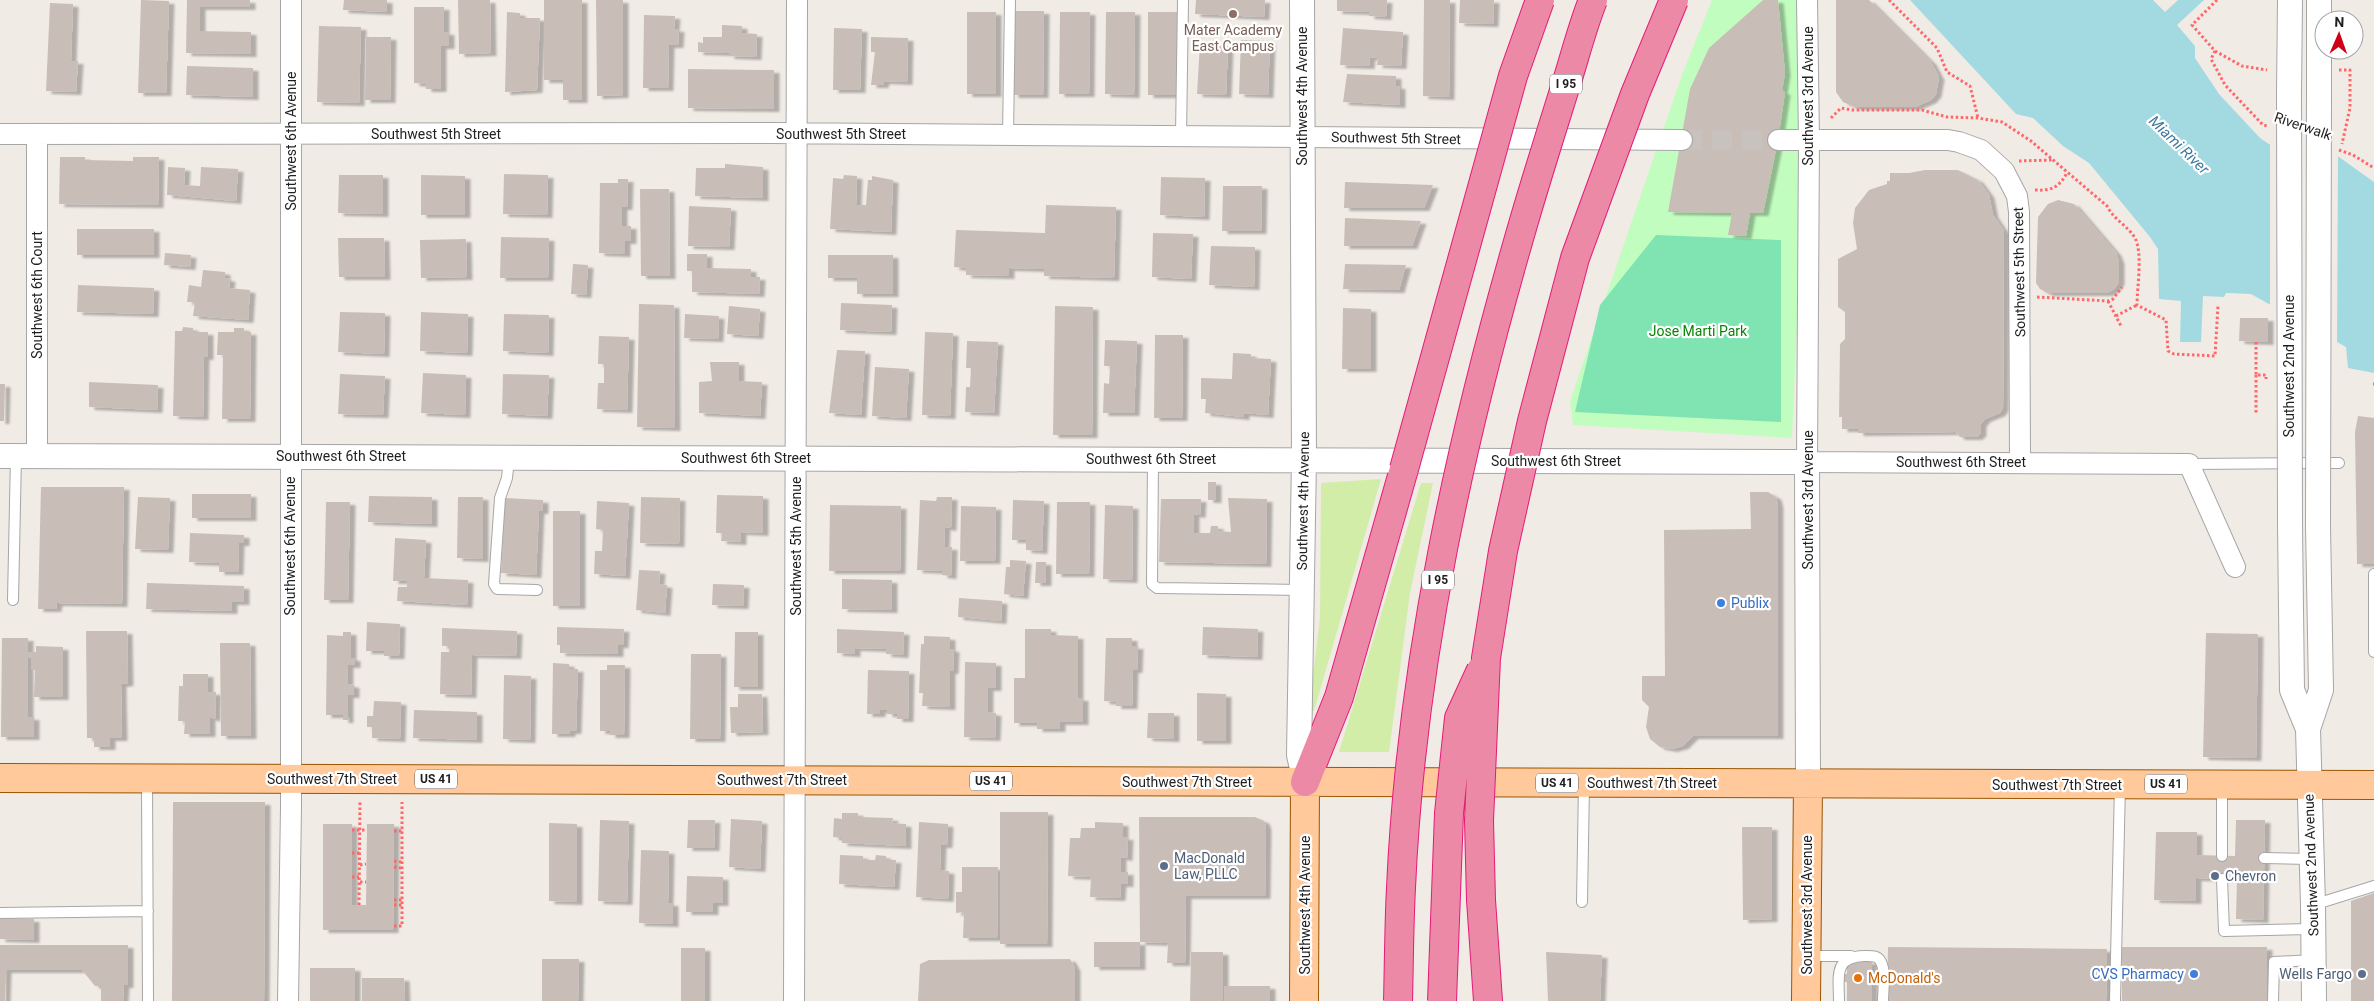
<svg xmlns="http://www.w3.org/2000/svg" width="2374" height="1001" font-family="Roboto,sans-serif">
<defs>
<filter id="shadow"><feDropShadow dx="5.5" dy="3" stdDeviation="1" flood-color="#0004"/></filter>
</defs>
<rect width="100%" height="100%" fill="#f1ebe5"/>
<!-- grass -->
<path fill="#d2eda8" d="M1381 479 1314 711 1309 709 1320 618 1321 483Z
M1421 483H1433L1410 593 1389 752H1339Z"/>
<!-- park -->
<path fill="#c2fdc0" d="M1712 0H1811L1792 438 1573 425 1570 401 1683 72Z"/>
<!-- pitch -->
<path fill="#7fe4b1" d="M1656 235 1781 240V422L1575 412 1600 305Z"/>
<!-- water -->
<path fill="#a3dae1" d="M1910 0H2153L2165 12 2178 0H2204L2177 25 2195 46V58L2219 94 2260 138 2269 144 2339 157 2374 182V373L2348 368 2346 347 2251 294 2226 293 2224 297 2203 296 2201 342H2180L2181 301 2159 299 2158 249 2150 237 2089 163 2063 146 2033 118 2016 114Z"/>
<!-- pier -->
<path fill="#f1ebe5" d="M2270 142 2338 155 2337 345 2270 308Z"/>
<!-- building -->
<path fill="#c9bdb8" filter="url(#shadow)" d="M141 0 169 1 166 93H138Z
M187 0H250V7H200V31L251 32V54L186 53Z
M344 0H387V12L343 10Z
M458 0H490L491 53 459 54Z
M544 0H582V100H563V80H544Z
M596 0H623V95L597 96Z
M1196 0H1265L1264 17 1195 14Z
M1337 0H1387L1386 17 1369 16V12L1337 11Z
M1424 0H1450L1449 97 1423 96Z
M1460 0H1494L1493 24 1459 23Z
M1763 0H1778L1785 73 1782 91 1785 92 1778 140 1763 213H1750L1746 236 1728 235 1732 213 1668 212 1690 89 1709 48Z
M1836 0H1869L1931 62 1939 77 1936 94 1931 100 1915 107H1855L1843 102 1836 92Z
M50 3 73 4 71 61H78L76 92 46 91Z
M414 7H444V32H449V46H441V89H426V84L414 83Z
M1014 11H1044L1043 95H1013Z
M507 12 520 13V18H540L537 90 505 92Z
M967 12H996V94H967Z
M1060 12H1090L1089 94H1059Z
M1106 12H1135L1134 95 1105 94Z
M1148 12H1178L1177 95H1148Z
M644 15 675 16 674 29H679L678 45H669L668 88H643Z
M722 25 742 26V33L757 34 756 57 729 56V53L698 52V42L703 43V37H722Z
M319 26 361 27 359 103 317 102Z
M834 28 862 29 860 90H833Z
M1343 28 1403 32 1401 66 1377 65 1378 58 1370 57 1369 66 1340 65Z
M366 37H391L390 100H365Z
M871 37 908 38 907 82 884 81 883 85H871L875 52H871Z
M1241 40 1270 41 1268 95 1239 94Z
M1200 44 1228 46 1226 95 1197 94Z
M187 66 253 68V97L186 95Z
M688 69 774 70V109L688 108Z
M1347 74 1396 76V86H1400V105L1343 102Z
M60 157H85V160L133 161V157H159L158 205 59 204Z
M725 164 763 167V198L695 196 696 168H725Z
M168 167 185 168 184 185 200 186 201 167 238 169 236 201 167 195Z
M1925 170H1958L1978 180 1989 195 1993 215 2004 231 2003 408 2000 413 1985 419 1981 424V433L1977 437H1960L1955 432 1858 433V429H1842V417H1839L1840 344 1845 339V312L1838 307V259L1857 249 1853 223 1855 208 1869 190 1887 184V181H1890V173H1909Z
M504 174 548 175 547 215 503 214Z
M339 175H383V214L338 213Z
M421 175 465 176V215H421Z
M844 175 857 176 856 205H866L868 180H872V176L893 180 891 232 830 229 833 178 843 179Z
M1161 177 1205 178 1204 217 1160 215Z
M618 179H628L627 207H622V226H631V241H625V254L599 253 600 183H618Z
M1345 182 1433 185 1424 208H1344Z
M1223 186H1262L1261 231H1222Z
M640 189H669L670 276H641Z
M2058 200 2074 204 2116 253 2119 261V282L2114 289 2107 293H2048L2040 289 2036 283 2038 217 2048 204Z
M1046 205 1116 207 1114 278 1044 276V269L1009 268V276L966 275V268L954 267 956 230 1045 233Z
M689 206 731 208 729 247 688 246Z
M1345 218 1421 221 1412 246H1344Z
M77 229H154V255H77Z
M1153 233 1193 234 1191 279 1152 277Z
M501 237 549 238 548 278H500Z
M338 238H384L385 277H339Z
M466 239 467 277 421 278 420 240Z
M1211 246 1255 247 1254 287 1209 285Z
M165 253 191 255 190 267 164 265Z
M687 254H707V268L751 269V277H760L759 294 692 292V271H687Z
M828 255H893V294H857V278H828Z
M573 264 588 265 586 295 571 294Z
M1345 264 1406 265 1399 290 1343 289Z
M203 270 225 272V278L230 279 229 288 250 290 248 320 193 316 195 302H187L189 285 201 287Z
M78 285 154 288 153 314 77 312Z
M841 303 892 305 891 332 840 330Z
M639 304 674 305 675 428 637 427Z
M729 306 760 309 758 336 727 334Z
M1055 306 1093 307 1092 435H1053Z
M1343 308 1371 309V369H1342Z
M340 312 385 313 384 354 338 352Z
M421 312 468 314 467 353 420 351Z
M504 314 549 315 548 353 503 351Z
M685 314 719 316 718 339 684 338Z
M2240 318H2268V342L2239 341Z
M183 327 193 328V332H208V357H204L203 417 173 416 175 331H182Z
M234 328H244V332H251L250 419H222L223 355H217L218 332H234Z
M925 332 953 333 950 416 922 415Z
M1155 335H1183L1182 418H1154Z
M599 336 629 337 627 410 597 409 598 383H604V364H598Z
M1105 340 1137 341 1134 413H1103L1104 383 1109 384 1110 366H1104Z
M967 341 998 342 994 413 965 412 966 387H970L971 368H966Z
M837 350 865 351 861 415 829 413Z
M1233 353 1251 354V358L1271 359 1268 415 1244 413V417L1205 413 1206 399H1201V378L1232 379Z
M710 362H739V381L762 382 760 416 699 413V382L712 381Z
M875 367 909 369 906 418 872 416Z
M423 373 466 375 465 415 421 413Z
M340 374 385 376 383 415 338 414Z
M503 374 549 375 547 416 502 414Z
M89 382 158 385 157 410 89 407Z
M0 384H5L4 421H0Z
M2358 416 2374 418V564H2357L2355 432Z
M1208 482H1216V500H1208Z
M41 487H124L122 604 57 603 56 609H38Z
M1750 492H1768L1776 497 1778 505V736H1693L1683 746 1672 749 1660 747 1650 739 1646 727 1649 707 1642 700V676H1665L1664 530 1751 529Z
M192 494H251V518H192Z
M717 495 763 496V533L741 532V542L721 541 722 533H716Z
M369 496 432 497V524L368 522Z
M138 497 170 498 168 550 135 549Z
M458 497H483V559L457 558Z
M641 497 680 498 679 544 640 543Z
M937 497H952L951 528 945 527 944 547H952L951 576 942 575V571L917 570 920 500 936 501Z
M505 498 543 500V511H539L536 575 501 573Z
M1228 498 1267 499 1266 564 1159 562 1161 499H1201L1200 515 1194 514V533H1210L1211 526H1218V531L1231 532Z
M1013 500 1044 501 1042 551 1026 550V540H1012Z
M597 501 629 503 625 576 594 574 595 551H602L603 530 596 529Z
M326 502H350L348 600H324Z
M1057 502H1090L1089 574H1056Z
M830 505 901 506 900 571H829Z
M1105 505 1133 506 1132 580 1103 579Z
M961 506 996 507 995 561H960Z
M553 511H580V606H553Z
M190 533 244 535V543H239L238 572H219V563L189 562Z
M395 538 426 540 424 578 468 580 467 605 397 601 398 587H407V581H393Z
M1010 560 1026 561 1023 596 1004 594 1006 567H1010Z
M1036 562H1046V583H1035Z
M639 570 660 571 659 584 667 585 665 613 636 610Z
M842 579 892 580V610L842 609Z
M147 583 244 586V602H232V611L146 609Z
M713 584 744 585 743 606 712 605Z
M959 598 1002 601 1001 621 958 617Z
M367 622 400 624 399 656H384V651H366Z
M557 627 624 629 623 645H618V654L560 653V645H557Z
M1203 627 1258 629 1257 657 1202 655Z
M442 628 517 631 516 656 472 655 471 695 440 694 441 652H449L450 646H442Z
M837 629 904 632 903 655 886 654V649L855 648V654L837 653Z
M1025 629H1051V635L1078 636V698H1083V722H1060V729H1037V723H1014V678H1025Z
M86 631H127L128 683 121 684 122 738H110V747H94V738H87Z
M343 632H351V658H355V665H348V684L354 685V695H348V720H343V715H326L327 635 343 636Z
M735 632H758V687H734Z
M2206 633 2258 634 2256 758 2203 757Z
M924 636 950 637V649H954L953 671H950V707L922 706 923 693H919L921 644H924Z
M2 638H28V652H36V646L63 647V697H34L35 670H31V658H28V717H34V737H1Z
M1106 638H1132V646H1138L1137 670H1133L1132 706H1116V702L1104 701Z
M220 643H250L251 736H221Z
M691 654H721L720 739H690Z
M965 662 996 663V688H988V712L996 713 995 738 964 737Z
M553 663 569 664V669H578L576 731H570V734H552Z
M607 665H625L624 735H610V731H600V670H607Z
M868 670 909 671 908 719H897V714H887V710H880V714H867Z
M183 674H208V692H216L215 719 210 717V734H184L185 721H178L179 686H183Z
M504 675 531 676 530 740 503 739Z
M1197 693 1226 694V741H1197Z
M738 694H762L763 732 731 733 730 707H738Z
M374 701 401 702 400 739 372 738V727H367V716H373Z
M414 710 477 712V740L413 738Z
M1148 713H1174V739L1147 738Z
M173 802H265L264 1001H172Z
M1000 812H1048L1047 944H1000Z
M842 813H858V817L893 818 892 823 906 824V846L842 843V838L833 837 834 818 842 819Z
M1139 817H1255L1264 821 1266 827 1265 896H1186L1185 963H1167L1168 943 1140 942Z
M731 819 762 821 760 869 729 867Z
M600 820 629 821 627 902 598 901Z
M688 820H715L714 848H687Z
M2236 820H2265L2263 920 2236 919 2237 879 2196 878V901L2154 900 2156 832H2197V855L2235 856Z
M919 822 948 824 947 845H941L940 870 949 871 948 899 916 897Z
M1095 822 1123 823V837H1128L1127 858 1121 857V872H1128V884H1121L1120 898 1090 897 1091 877 1068 876 1070 838H1080L1081 828H1095Z
M549 823 577 824V902L549 901Z
M323 824H352V905H366L367 824H394L393 930H323Z
M1742 827H1772V919L1743 920Z
M641 850 669 851 668 903H673V924L639 923Z
M840 855 863 856V860H875L876 855 886 856V860H896L894 887 839 884Z
M962 867H998L997 938H963L964 912 956 913V892H962Z
M687 876 723 877V903H713V912H686Z
M2374 893V1001H2351V901Z
M0 918 34 919V940L0 939Z
M1094 942H1140V967H1094Z
M0 945H128V985H124L123 1001H101V986H95L82 970H6L5 1001H0Z
M1888 947 2107 949 2106 1001H1887Z
M2122 947H2267V1001H2122Z
M681 948H705V1001H681Z
M1191 952H1223V1001H1190Z
M1546 952 1602 955 1600 1001H1548Z
M542 959H579L578 1001H542Z
M1070 959 1075 968V1001H918L920 964 929 960Z
M1851 961H1872V1001H1847V982H1844V974H1847V965Z
M310 968H355V1001H310Z
M362 978H404L405 1001H362Z
M1224 986H1270V1001H1224Z"/>
<g fill="none" stroke-linecap="round" stroke-linejoin="round">
<!-- minor-tunnel -->
<path stroke="#c7c2bd" stroke-width="20" stroke-dasharray="20 10" stroke-linecap="butt" d="M1682 140H1778"/>
<!-- service casing -->
<g stroke="#a6a6a6" stroke-width="12">
<path id="service" d="M1008 136 1010 0
M1181 136 1183 0
M509 458 507 478 500 498 494 584 497 589 537 590
M1153 459 1152 584 1157 588 1302 590
M2189 464 2339 463
M2374 574V652
M13 600 16 456
M147 780 148 1001
M2222 785V856
M2264 858 2312 859
M2222 879 2224 931 2313 929
M1582 902 1584 784
M2313 905 2374 886
M0 913 148 911
M1808 956H1851
M1839 1001C1839 977 1833 957 1864 956 1871 956 1878 955 1881 962 1886 972 1883 990 1883 1001
M2115 1001 2120 785
M2273 1001 2274 962 2314 960"/>
</g>
<!-- minor casing -->
<g stroke="#a6a6a6" stroke-width="22">
<path id="minor" d="M1807 0 1809 140 1807 462 2189 464 2235 567
M0 134 770 133 1682 140
M37 134V456
M1778 140H1948L1959 142 1981 150 2004 171 2017 196 2019 212 2020 462
M288 1001 291 807V0
M794 1001 797 0"/>
</g>
<!-- tertiary casing -->
<g stroke="#a6a6a6" stroke-width="26">
<path id="tertiary" d="M1302 0 1304 459 1299 755 1305 782
M2319 0V94
M2289 94 2290 0
M0 456 1807 462 1808 783
M2290 526 2292 690 2308 729
M2314 1001 2313 905 2308 729 2321 690 2318 526"/>
</g>
<!-- primary casing -->
<g stroke="#9a5600" stroke-width="30">
<path id="primary" d="M0 778 2374 785
M1304 1001 1305 782
M1806 1001 1808 783"/>
</g>
<!-- motorway casing -->
<g stroke="#e51b78" stroke-width="30">
<path id="motorway" d="M1305 782 1339 697 1404 469
M1479 821 1481 900 1488 1001"/>
</g>
<!-- path -->
<path stroke="#ff6769" stroke-width="3" stroke-dasharray="2.5 2.5" stroke-linecap="butt" d="M1889 0 1937 48 1947 72 1970 86 1978 118
M2217 0 2192 25 2215 51 2211 59 2225 85 2263 125 2267 126
M2215 51 2242 66 2267 70
M2339 70H2350V108L2342 144
M1831 118 1841 108 1852 110H1922L1947 117 1978 118 2002 122 2031 141 2107 206C2114 220 2128 226 2135 238 2143 253 2137 288 2137 305L2166 320 2168 351 2174 354 2215 356 2218 306
M2339 150 2353 155 2374 168
M2019 161 2052 160
M2035 190C2052 191 2059 187 2067 173
M2037 297 2108 301 2113 299 2122 287
M2108 301 2121 326
M2116 316 2137 305
M2256 342V375H2266V379
M2256 375V415
M2373 384H2374
M352 830H367
M394 831H403
M352 853H360
M394 861 402 862
M360 865 366 864
M394 867 402 868
M352 877H359
M360 882H366
M394 900H402
M359 905 360 802
M394 905H402
M394 926H402V802"/>
<!-- service -->
<use href="#service" stroke="#fff" stroke-width="10"/>
<!-- minor -->
<use href="#minor" stroke="#fff" stroke-width="20"/>
<!-- tertiary -->
<use href="#tertiary" stroke="#fff" stroke-width="24"/>
<!-- primary -->
<use href="#primary" stroke="#ffc99b" stroke-width="28"/>
<!-- motorway -->
<use href="#motorway" stroke="#ec89a6" stroke-width="28"/>
<!-- tertiary-bridge casing -->
<g stroke="#a6a6a6" stroke-width="26" stroke-linecap="butt">
<path id="tertiary-bridge" d="M2289 94 2290 526
M2318 526 2319 94"/>
</g>
<!-- motorway-bridge casing -->
<g stroke="#e51b78" stroke-width="30" stroke-linecap="butt">
<path id="motorway-bridge" d="M1404 469 1513 76 1540 0
M1479 821 1486 658 1503 551 1532 421 1575 258 1635 94 1674 0
M1398 1001C1399 963 1399 925 1401 888 1411 662 1461 437 1524 221 1538 173 1553 126 1568 78 1576 52 1583 25 1593 0
M1442 1001 1449 813 1459 718 1481 670"/>
</g>
<!-- tertiary-bridge -->
<use href="#tertiary-bridge" stroke="#fff" stroke-width="24"/>
<!-- motorway-bridge -->
<use href="#motorway-bridge" stroke="#ec89a6" stroke-width="28"/>
</g>
<!-- markers -->
<circle fill="#8d6e63" stroke="#fff" stroke-width="2" cx="1233" cy="14" r="5"/>
<g fill="#3f7fe0" stroke="#fff" stroke-width="2">
<circle cx="1721" cy="603" r="5"/>
<circle cx="2194" cy="974" r="5"/>
</g>
<g fill="#5c6f8a" stroke="#fff" stroke-width="2">
<circle cx="1164" cy="866" r="5"/>
<circle cx="2215" cy="876" r="5"/>
<circle cx="2362" cy="974" r="5"/>
</g>
<circle fill="#e8710a" stroke="#fff" stroke-width="2" cx="1858" cy="978" r="5"/>
<g text-anchor="middle" stroke-width="4.5" stroke-linejoin="round" paint-order="stroke">
<!-- shield labels -->
<g fill="#fff" stroke="#626262" stroke-width="1">
<rect x="1550" y="74.5" width="32" height="19" rx="4"/>
<rect x="1422" y="570.5" width="32" height="19" rx="4"/>
<rect x="415" y="769.5" width="42" height="19" rx="4"/>
<rect x="970" y="771.5" width="42" height="19" rx="4"/>
<rect x="1536" y="773.5" width="42" height="19" rx="4"/>
<rect x="2145" y="774.5" width="42" height="19" rx="4"/>
</g>
<g font-size="12" font-weight="bold" fill="#1f1f1f">
<text x="1566" y="88">I 95</text>
<text x="1438" y="584">I 95</text>
<text x="436" y="783">US 41</text>
<text x="991" y="785">US 41</text>
<text x="1557" y="787">US 41</text>
<text x="2166" y="788">US 41</text>
</g>
<!-- education labels -->
<g font-size="14" fill="#785e54" stroke="#fff">
<text x="1233" y="35">Mater Academy<tspan x="1233" dy="16">East Campus</tspan></text>
</g>
<!-- street labels -->
<g font-size="14" fill="#1f1f1f" stroke="#fff">
<text transform="translate(1302 96) rotate(-90)" y="5">Southwest 4th Avenue</text>
<text transform="translate(1808 96) rotate(-90)" y="5">Southwest 3rd Avenue</text>
<text transform="translate(2303 126) rotate(19)" y="5">Riverwalk</text>
<text x="436" y="139">Southwest 5th Street</text>
<text x="841" y="139">Southwest 5th Street</text>
<text transform="translate(1396 138) rotate(1)" y="5">Southwest 5th Street</text>
<text transform="translate(291 141) rotate(-90)" y="5">Southwest 6th Avenue</text>
<text transform="translate(2019 272) rotate(-91)" y="5">Southwest 5th Street</text>
<text transform="translate(37 295) rotate(-90)" y="5">Southwest 6th Court</text>
<text transform="translate(2289 366) rotate(-90)" y="5">Southwest 2nd Avenue</text>
<text x="341" y="461">Southwest 6th Street</text>
<text x="746" y="463">Southwest 6th Street</text>
<text x="1151" y="464">Southwest 6th Street</text>
<text x="1556" y="466">Southwest 6th Street</text>
<text x="1961" y="467">Southwest 6th Street</text>
<text transform="translate(1808 500) rotate(-90)" y="5">Southwest 3rd Avenue</text>
<text transform="translate(1303 501) rotate(-89)" y="5">Southwest 4th Avenue</text>
<text transform="translate(290 546) rotate(-90)" y="5">Southwest 6th Avenue</text>
<text transform="translate(796 546) rotate(-90)" y="5">Southwest 5th Avenue</text>
<text x="332" y="784">Southwest 7th Street</text>
<text x="782" y="785">Southwest 7th Street</text>
<text x="1187" y="787">Southwest 7th Street</text>
<text x="1652" y="788">Southwest 7th Street</text>
<text x="2057" y="790">Southwest 7th Street</text>
<text transform="translate(2311 865) rotate(-92)" y="5">Southwest 2nd Avenue</text>
<text transform="translate(1305 905) rotate(-90)" y="5">Southwest 4th Avenue</text>
<text transform="translate(1807 905) rotate(-90)" y="5">Southwest 3rd Avenue</text>
</g>
<!-- park labels -->
<g font-size="14" fill="#098505" stroke="#fff">
<text x="1698" y="336">Jose Marti Park</text>
</g>
<!-- shop labels -->
<g font-size="14" fill="#366cbe" stroke="#fff" text-anchor="start">
<text x="1731" y="608">Publix</text>
<text x="2184" y="979" text-anchor="end">CVS Pharmacy</text>
</g>
<!-- service labels -->
<g font-size="14" fill="#4e5e75" stroke="#fff" text-anchor="start">
<text x="1174" y="863">MacDonald<tspan x="1174" dy="16">Law, PLLC</tspan></text>
<text x="2225" y="881">Chevron</text>
<text x="2352" y="979" text-anchor="end">Wells Fargo</text>
</g>
<!-- food labels -->
<g font-size="14" fill="#c56008" stroke="#fff" text-anchor="start">
<text x="1868" y="983">McDonald's</text>
</g>
<!-- water labels -->
<g font-size="15" font-style="italic" fill="#3d789c" stroke="#fff">
<text transform="translate(2179 145) rotate(44)" y="5">Miami River</text>
</g>
</g>
<!-- north arrow -->
<g transform="translate(2339 35) rotate(2)"><circle r="24" fill="#ffffff" stroke="#a5a5a5"/>
<path d="M0-4L9 19L0 12L-9 19Z" fill="#ce0018"/>
<text y="-8" font-size="14" font-weight="bold" text-anchor="middle" fill="#1f1f1f">N</text>
</g>
</svg>
